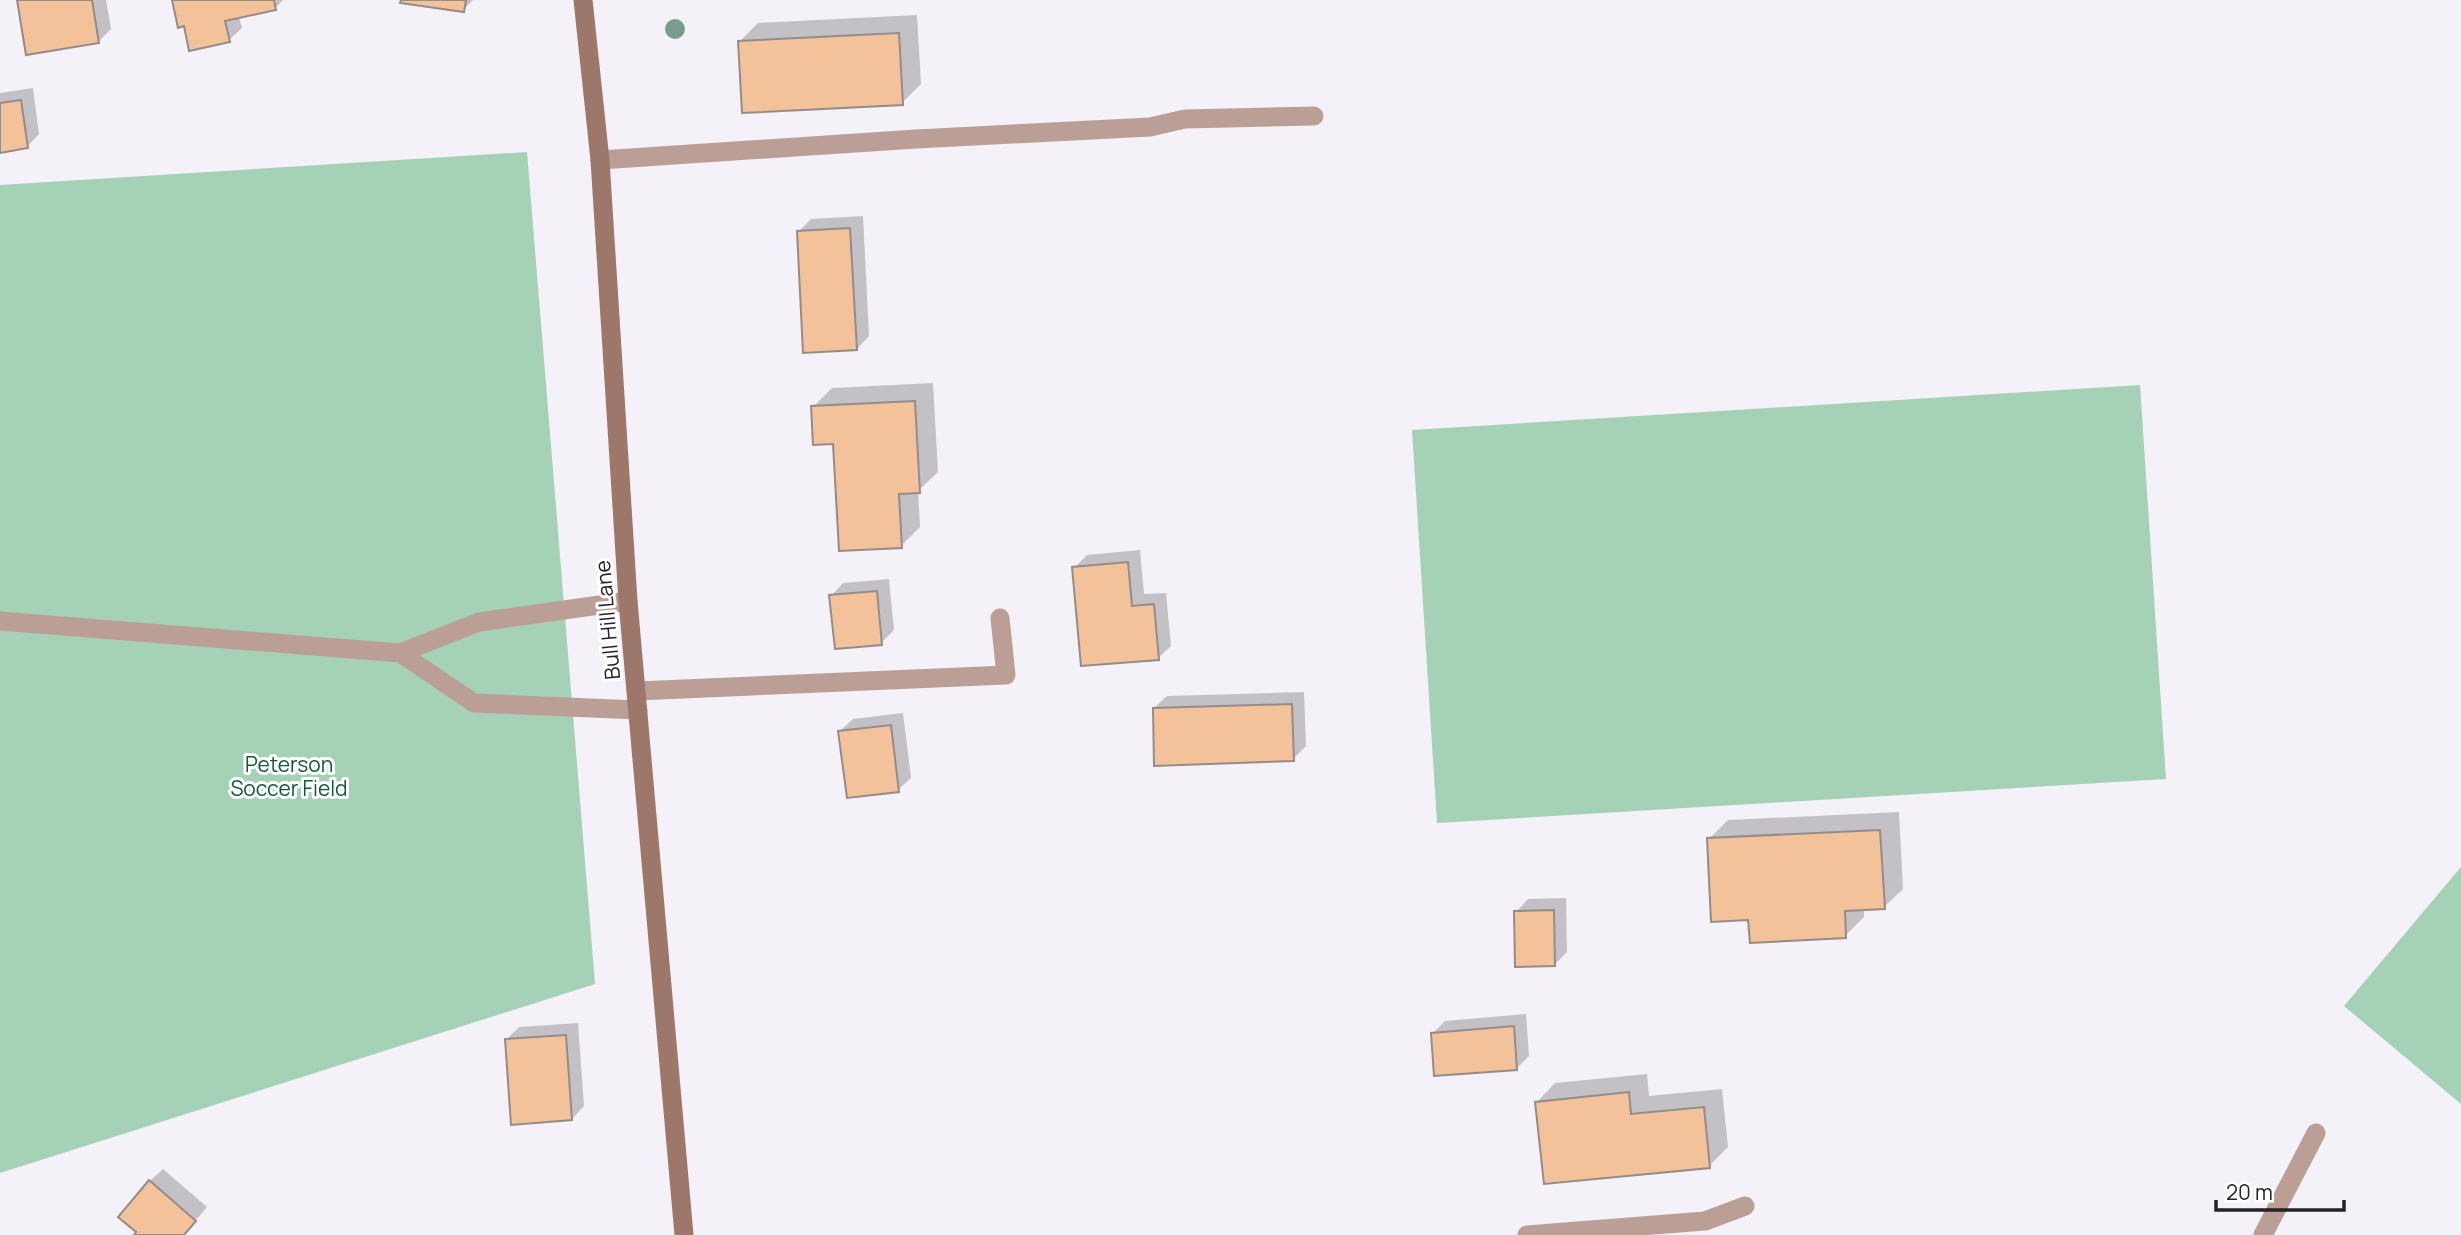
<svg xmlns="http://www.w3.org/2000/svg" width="2461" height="1235" font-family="Manrope,sans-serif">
<rect width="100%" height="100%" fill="#f4f1f8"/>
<!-- green -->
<path fill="#a5d1b7" d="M527 152 595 984 0 1173V185Z
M2140 385 2166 779 1437 823 1412 430Z
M2461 867V1104L2344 1006Z"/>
<!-- shadow -->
<path fill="#0003" d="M19 0H106L111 29 98 42Z
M173 0H283L275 8 239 17 242 28 229 40 185 24Z
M403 0H473L463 10Z
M917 15 921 84 902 103 740 41 758 23Z
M33 88 39 134 27 147 0 151V93Z
M863 216 869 336 857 349 798 232 811 219Z
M933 383 938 472 918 491 920 527 901 546 813 407 832 388Z
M1140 550 1144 594 1166 593 1171 646 1158 658 1074 568 1087 555Z
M889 579 894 630 881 643 831 596 843 583Z
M1304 692 1306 746 1293 759 1154 708 1167 696Z
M903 713 911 778 898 790 840 731 853 719Z
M1899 812 1903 889 1884 907 1864 908V917L1845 936 1709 839 1728 820Z
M1566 898 1567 952 1554 965 1516 912 1528 899Z
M1526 1014 1529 1056 1516 1069 1433 1033 1445 1021Z
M578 1023 584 1106 572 1119 506 1040 519 1027Z
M1647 1074 1649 1096 1722 1089 1728 1147 1709 1166 1537 1102 1555 1083Z
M163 1169 207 1207 183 1235H136L150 1181Z"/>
<!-- building -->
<path fill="#f4c29a" stroke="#938c88" stroke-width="2" d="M17 0H92L99 43 26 55Z
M172 0H274L276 10 225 21 230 42 189 51 184 26 178 28Z
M401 0H466L464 12 400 3Z
M899 33 903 105 742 113 738 41Z
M21 100 28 148 0 153V103Z
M850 228 857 350 803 353 797 231Z
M915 401 920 493 899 494 902 548 839 551 833 444 813 445 811 406Z
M1128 562 1132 606 1154 604 1159 660 1081 666 1072 567Z
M877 591 882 645 835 649 829 595Z
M1292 704 1294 761 1154 766 1153 708Z
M891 725 899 792 847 798 838 731Z
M1880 830 1885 909 1845 911 1846 938 1750 943 1748 920 1711 922 1707 838Z
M1554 910 1555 966 1515 967 1514 911Z
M1514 1026 1517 1070 1434 1076 1431 1033Z
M566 1035 572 1120 511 1125 505 1039Z
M1629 1092 1631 1114 1704 1107 1710 1168 1544 1184 1535 1102Z
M149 1180 196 1221 184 1235H134L136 1232 118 1217Z"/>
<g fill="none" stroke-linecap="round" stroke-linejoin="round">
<!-- service -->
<path stroke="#bb9f97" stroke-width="19" d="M600 160 916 139 1150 127 1185 119 1314 116
M0 621 400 653 479 622 628 601
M400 653 474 703 638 710
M637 691 1006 675 1000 618
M1527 1235 1705 1221 1745 1206
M2263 1235 2316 1133"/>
<!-- secondary -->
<path stroke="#9e776b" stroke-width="19" d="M583 0 600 160 628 601 684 1235"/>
</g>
<!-- trees -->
<circle fill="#789d8f" cx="675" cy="29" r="10"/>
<g text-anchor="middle" stroke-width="6" stroke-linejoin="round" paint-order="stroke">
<!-- street labels -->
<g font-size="21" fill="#242325" stroke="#fff">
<text transform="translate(608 620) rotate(-95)" y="7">Bull Hill Lane</text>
</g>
<!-- park labels -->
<g font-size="21" fill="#125939" stroke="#fff">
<text x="289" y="772">Peterson<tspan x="289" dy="24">Soccer Field</tspan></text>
</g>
</g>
<!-- scale -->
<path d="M2216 1200v10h128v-10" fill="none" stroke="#242325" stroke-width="3.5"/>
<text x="2226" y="1200" font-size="21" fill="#242325" stroke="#ffffff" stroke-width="5" paint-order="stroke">20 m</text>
</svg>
